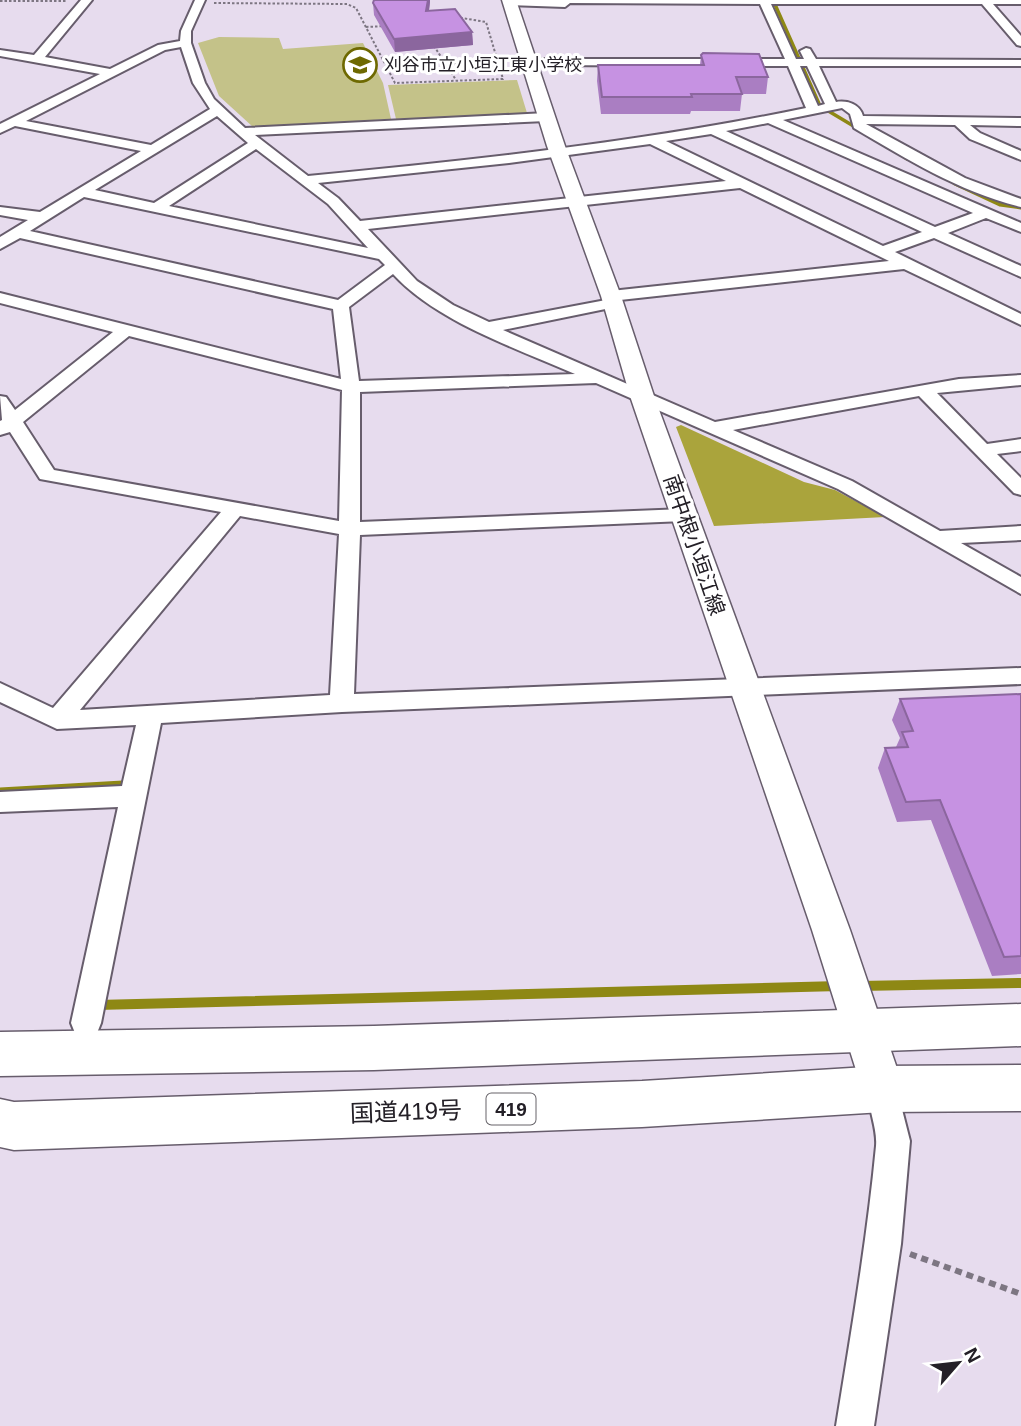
<svg xmlns="http://www.w3.org/2000/svg" width="1021" height="1426" font-family="Helvetica,'Noto Sans JP',sans-serif">
<rect width="100%" height="100%" fill="#e7dcee"/>
<!-- green -->
<path fill="#c4c289" d="M219 37 279 38 283 49 363 43 383 83 391 119 253 127 219 96 198 43Z
M517 80 527 113 396 119 388 85Z"/>
<!-- forest -->
<path fill="#aaa43c" d="M681 425 804 482 835 490 885 517 714 526 676 427Z"/>
<g fill="none" stroke-linecap="round" stroke-linejoin="round">
<!-- stream-far3 -->
<path stroke="#8e8814" stroke-width="3.5" d="M773 0 820 106 907 158"/>
<!-- stream-far2 -->
<path stroke="#8e8814" stroke-width="5" d="M904 156 907 158
M955 183 1000 204 1021 207"/>
<!-- stream-far1 -->
<path stroke="#8e8814" stroke-width="9" d="M0 792 123 785"/>
<!-- stream -->
<path stroke="#8e8814" stroke-width="10" d="M860 986 1021 983
M97 1005 840 986"/>
<!-- minor casing -->
<g stroke="#675d6c" stroke-width="4">
<path id="minor" d="M81 0H92L45 57 110 69 158 45 180 41 181 31 195 0H205L191 31V43L205 83 214 99 245 128 546 113 552 117 546 121 255 135 308 176C475 160 642 142 806 108L788 66 528 65 522 62 528 59H785L760 4 570 3 565 7 506 5 505 3 510 0H1021V4H993L1021 36V46L1017 45 982 4H771L796 59H804L800 51 806 48 810 49 816 59 1021 60V66H819L836 102C847 100 860 104 863 116L1021 118V126L970 125 980 133 1021 151V160L970 139 955 125 866 124 965 178 1021 199V207C960 192 908 160 854 128L850 114 842 108 783 120 1021 223V232L986 218 948 233 1021 266V277L934 238 895 252 1021 314V325L904 269 620 300 622 303 620 306 503 330 715 422 959 379 1021 375V385L937 393 987 444 1021 439V451L997 454 1021 478V495L1014 493 919 396 733 430 852 481 940 531 1021 526V540L961 543 1021 577V594L838 489 596 383 360 392V522L684 509 691 511 694 515 691 519 684 521 360 535 354 694 1021 668V684L342 712 161 723 101 1023 97 1033 86 1037 75 1033 71 1023 118 807 0 812V792L122 786 136 725 57 729 0 702V683L53 708 221 512 40 479 10 432 0 435V421L2 420 0 396 6 397 15 410 113 332 0 303V293L341 379 333 309 20 238 0 249V237L28 220 0 215V207L40 212 141 151 15 126 0 133V124L100 74 0 56V50L34 55ZM181 47 193 83 210 109 151 145 26 121 165 50ZM800 66H807L825 104 818 106ZM217 116 248 143 154 203 95 190ZM768 123 973 213 935 227 726 131ZM711 134 922 232 883 246 666 141ZM650 144 726 181 360 221 338 198 318 183 509 163ZM256 149 328 204 368 248 169 206ZM740 188 889 261 611 291 603 296 606 300 489 322 453 305 417 281 368 229ZM84 197 379 259 385 265 338 300 30 231ZM393 274C437 322 516 348 575 374L359 381 349 307ZM129 336 342 390 339 521 54 470 23 422ZM240 516 339 534 330 695 80 710Z
M883 1074 894 1078 910 1141 901 1244 874 1426H836C851 1333 867 1240 876 1146 878 1123 862 1100 872 1078Z"/>
</g>
<!-- major casing -->
<g stroke="#675d6c" stroke-width="3">
<path id="major" d="M502 0H516L565 146 621 296 654 396 850 930 904 1089 898 1103 883 1109 868 1103 862 1089 812 930 630 396 601 296 547 146Z"/>
</g>
<!-- highway casing -->
<g stroke="#675d6c" stroke-width="3">
<path id="highway" d="M1021 1004V1046L374 1070 0 1076V1032L374 1026Z
M1021 1065V1111L883 1112 642 1127 14 1150 0 1147V1099L14 1102 642 1081 883 1066Z"/>
</g>
<!-- path-far1 -->
<path stroke="#7d7682" stroke-width="2" stroke-dasharray="2.5 2" stroke-linecap="butt" d="M0 1H66
M214 3 347 4 356 8 395 83 503 79 486 22 456 17
M366 27 385 26
M434 46 456 80
M445 64 497 60"/>
<!-- path -->
<path stroke="#7d7682" stroke-width="6" stroke-dasharray="7 5" stroke-linecap="butt" d="M910 1254 1021 1294"/>
<!-- minor -->
<use href="#minor" fill="#fff" fill-rule="evenodd"/>
<!-- major -->
<use href="#major" fill="#fff" fill-rule="evenodd"/>
<!-- highway -->
<use href="#highway" fill="#fff" fill-rule="evenodd"/>
</g>
<!-- wall -->
<path fill="#aa7ec2" d="M430 2 429 11 472 32 473 45 395 52 374 15 373 3Z
M701 55 768 77 766 94H742L740 111H691L690 114H601L597 81 598 65H700Z
M1021 694V974L992 976 931 820 897 822 878 768 885 748 896 747 900 738 892 720 900 699Z"/>
<!-- shaded-wall -->
<path fill="#8b669e" d="M428 0H430V2L427 24 426 11Z
M472 32 473 45 395 52 394 39Z"/>
<!-- building -->
<path fill="#c692e2" stroke="#8b669e" stroke-width="2" d="M374 0H428L426 11 455 9 472 32 394 39 373 3Z
M703 53 759 54 768 77H736L742 94H691L692 97H602L598 65H704L701 55Z
M1021 694V956L1004 957 940 800 906 802 885 748 908 747 902 732 913 731 900 699Z"/>
<!-- icons -->
<defs>
<g id="school-ring" transform="scale(1.75)"><circle r="9.5" fill="#fff" stroke="#6e6901" stroke-width="1.5"/><path d="M0-5L7-2L0 1L-7-2ZM-4 1L0 2.5L4 1V4Q0 6-4 4Z" fill="#6e6901"/></g>
</defs>
<g fill-rule="evenodd">
<use href="#school-ring" x="360" y="65"/>
</g>
<g text-anchor="middle" stroke-width="6" stroke-linejoin="round" paint-order="stroke">
<!-- far-poi labels -->
<g font-size="18" fill="#242027" stroke="#fff" text-anchor="start">
<text x="384" y="71">刈谷市立小垣江東小学校</text>
</g>
<!-- shield labels -->
<rect fill="#fff" stroke="#666368" stroke-width="2" x="486.5" y="1093.5" width="49" height="31" rx="5"/>
<g font-size="19" font-weight="bold" fill="#242027">
<text x="511" y="1116">419</text>
</g>
<!-- street labels -->
<g font-size="21" fill="#242027" stroke="#fff">
<text transform="translate(694 545) rotate(71)" y="7">南中根小垣江線</text>
</g>
<!-- near-street labels -->
<g font-size="24" fill="#242027" stroke="#fff">
<text transform="translate(406 1112) rotate(-2)" y="8">国道419号</text>
</g>
</g>
<!-- north arrow -->
<g transform="translate(958 1363) rotate(62)" stroke="#ffffff" stroke-width="5" paint-order="stroke">
<path d="M0-5L12 26L0 18L-12 26Z" fill="#242027"/>
<text y="-10" font-size="19" font-weight="bold" text-anchor="middle" fill="#242027">N</text>
</g>
</svg>
